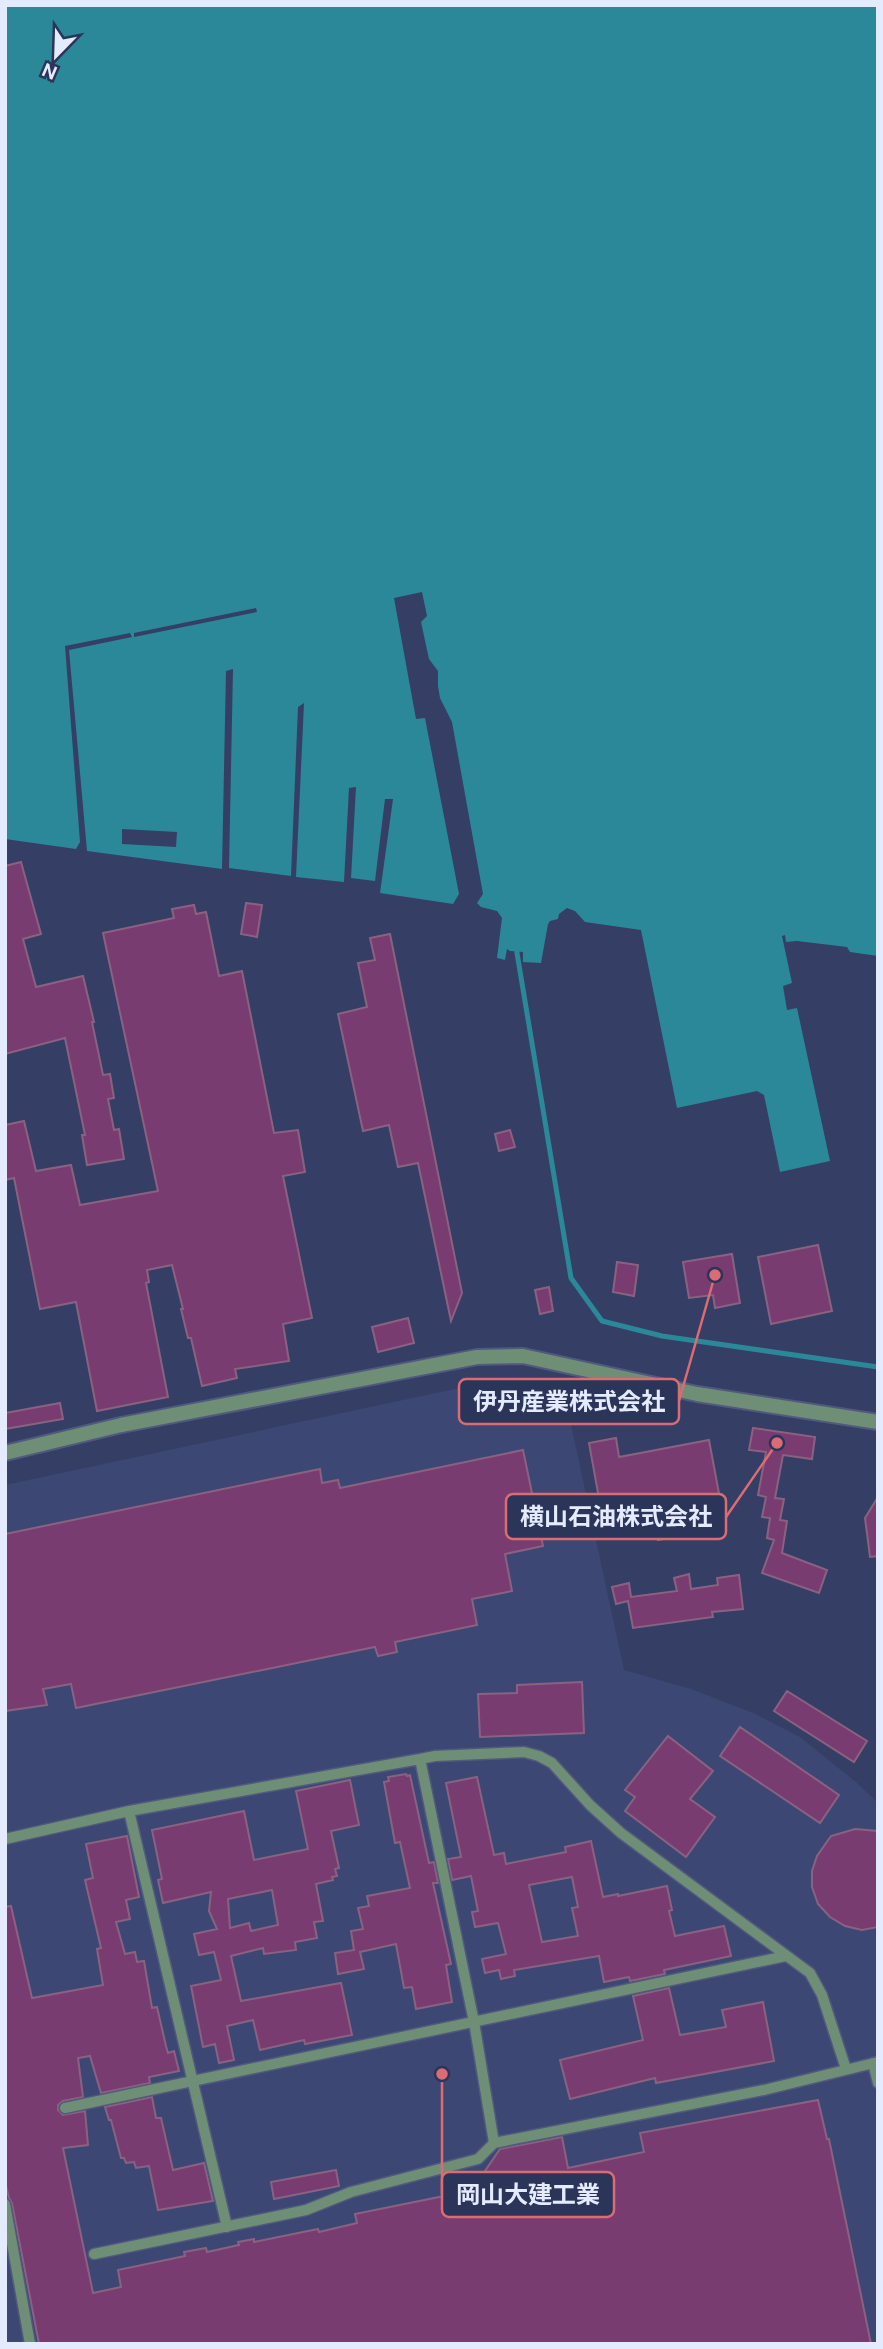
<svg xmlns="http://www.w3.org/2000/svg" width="883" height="2349" font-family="'DM Sans','Noto Sans JP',sans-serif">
<rect width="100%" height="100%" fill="#353e65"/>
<!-- built -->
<path fill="#3d4774" d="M483 1383 564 1392 624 1670 691 1689 753 1713 800 1737 857 1783 878 1803V2344H5V1485Z"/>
<!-- water -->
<path fill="#2a8899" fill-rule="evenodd" d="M5 5H878V956L850 952 847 947 797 941 786 942 785 935 782 936 792 983 783 986 787 1010 797 1008 830 1161 780 1172 764 1095 757 1091 677 1108 641 930 585 922 575 911 567 908 559 914 558 919 550 921 548 924 541 963 523 962V952L510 951 507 949 505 960 497 958 502 918 497 911 481 907 477 903 483 894 452 722 440 698 438 686V671L429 659 421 622 427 616 422 592 394 598 416 719 425 718 459 894 453 904 380 893 393 799H385L375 881 351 878 356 787 349 788 344 882 296 877 304 703 298 707 291 876 229 868 233 669 226 671 222 869 87 851 69 650 132 637 130 633 65 646 80 842 76 849 5 839ZM256 608 257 612 134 637V633ZM122 829 177 832 176 847 122 844Z"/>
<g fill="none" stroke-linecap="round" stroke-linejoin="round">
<!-- stream -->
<path stroke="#2a8899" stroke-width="5" d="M516 947 571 1278 602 1321 662 1336 878 1367"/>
</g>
<!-- building -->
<path fill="#793c71" stroke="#896282" stroke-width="2" fill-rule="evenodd" d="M21 862 41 934 23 939 36 987 83 976 94 1022H92L103 1075 110 1074 114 1098 108 1099 114 1130 119 1129 124 1159 87 1165 82 1135H85L65 1038 5 1054V866Z
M246 903 262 905 257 937 241 934Z
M194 905 196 914 206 912 219 976 242 971 274 1133 298 1130 305 1172 283 1176 312 1318 283 1324 289 1361 235 1369 237 1378 202 1386 191 1338H188L181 1309H183L172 1265 147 1270 149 1282 146 1283 168 1397 97 1411 76 1302 40 1309 14 1178 5 1180V1125L24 1121 36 1171 71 1165 80 1205 158 1191 103 933 174 918 172 909Z
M390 934 462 1293 451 1321 418 1163 398 1167 389 1125 363 1131 338 1014 367 1007 358 963 375 960 370 938Z
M510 1130 515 1147 499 1151 495 1134Z
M818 1245 832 1311 771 1324 758 1257Z
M732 1254 740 1303 715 1308 713 1295 689 1298 683 1262Z
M617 1262 638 1265 634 1296 613 1292Z
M549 1287 553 1311 540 1314 535 1290Z
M408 1318 414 1343 378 1352 372 1327Z
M60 1403 63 1419 5 1429V1413Z
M753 1428 815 1437 812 1459 783 1455 775 1498 784 1499 780 1520 787 1521 782 1553 827 1570 819 1593 762 1573 774 1540 767 1538 770 1518 762 1517 766 1497 758 1495 766 1452 749 1450Z
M616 1438 619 1457 709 1440 723 1515 700 1520 702 1532 658 1540 649 1495 600 1504 589 1443Z
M523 1450 543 1546 505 1554 512 1591 472 1599 477 1625 395 1642 397 1652 378 1656 375 1647 76 1708 71 1684 43 1689 47 1705 5 1711V1534L320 1469 322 1483 338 1480 340 1488Z
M878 1497V1556L870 1557 865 1518Z
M689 1574 691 1589 718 1585 717 1578 739 1575 743 1609 712 1612 713 1617 633 1628 628 1601 616 1604 612 1587 629 1583 631 1597 677 1591 674 1578Z
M582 1682 584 1733 480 1737 478 1694 517 1693V1685Z
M787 1691 867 1741 854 1762 774 1711Z
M740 1727 839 1795 820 1823 720 1756Z
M668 1736 713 1771 690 1799 715 1817 686 1857 625 1811 635 1797 625 1790Z
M406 1774 407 1776 410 1775 429 1863 434 1862 438 1883H433L451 1964 446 1965 452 2002 416 2009 412 1987 404 1988 396 1944 360 1952 364 1969 338 1974 335 1953 354 1950 351 1931 363 1929 358 1908 369 1906 367 1896 410 1888 400 1842 395 1843 384 1782 389 1781 388 1777Z
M477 1777 494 1855 504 1853 506 1864 566 1852 565 1847 591 1841 603 1897 618 1894V1896L667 1886 672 1910 669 1911 675 1936 724 1926 731 1956 664 1970 665 1974 630 1981 629 1977 604 1982 599 1956 514 1970 515 1976 501 1979 499 1970 485 1973 482 1959 506 1954 498 1923 475 1927 472 1912 478 1911 471 1876 452 1880 448 1859 461 1857 446 1783ZM572 1877 578 1907 572 1908 578 1936 542 1942 529 1885Z
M350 1780 359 1825 331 1831 339 1868 335 1869 337 1876 332 1877 333 1880 316 1884 323 1921 314 1922 317 1938 295 1942 296 1950 264 1954 263 1948 231 1956 241 2001 341 1983 352 2035 305 2044 304 2040 260 2050 253 2020 227 2026 234 2060 219 2063 215 2044 203 2047 191 1986 221 1980 214 1952 199 1955 194 1934 217 1929 209 1911 211 1892 163 1903 158 1880 162 1879 152 1830 244 1811 254 1860 308 1849 296 1791ZM272 1890 278 1925 251 1931 249 1923 230 1928 228 1899Z
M855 1829 878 1831V1927L862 1930 845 1926 830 1917 818 1904 812 1887V1871L817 1856 831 1836Z
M127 1836 139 1897 126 1900 130 1919 116 1922 125 1954 135 1952 137 1962 144 1961 152 2008 157 2007 166 2046 168 2053 174 2051 179 2071 149 2077 150 2083 101 2093 90 2056 78 2058 83 2097 63 2101 58 2105V2110L63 2115 85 2111 88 2145 63 2148 93 2293 121 2287 118 2270 185 2256 184 2252 206 2248 207 2252 239 2245 238 2242 254 2239V2242L318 2229 319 2232 357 2223 355 2214 459 2193 460 2195 486 2190 483 2174 500 2149 562 2137 568 2168 644 2152 640 2133 818 2100 827 2139H829L871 2344H39L12 2203 9 2198 5 2182V1907L11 1906 32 1998 103 1985 97 1949 101 1948 85 1880 93 1878 86 1844Z
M669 1988 680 2035 726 2027 722 2010 763 2002 774 2061 656 2083 655 2078 570 2099 560 2060 643 2040 633 1996Z
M152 2097 156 2118H161L173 2170 204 2163 213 2201 158 2210 149 2166 136 2168 134 2162 126 2163 124 2158H121L111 2120H109L105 2107Z
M336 2170 339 2186 274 2199 271 2182Z"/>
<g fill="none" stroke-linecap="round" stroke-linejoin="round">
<!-- service casing -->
<g stroke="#515a7d" stroke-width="13">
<path id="service" d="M420 1759 435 1756 524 1752 539 1756 552 1763 590 1805 621 1833 810 1973 822 1995 846 2069
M129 1811 227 2227
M5 1839 129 1811 420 1759 474 2022 494 2143
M873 2063 878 2083
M65 2108 786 1956
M5 2204 30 2344
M94 2254 306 2210 351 2192 478 2159 494 2143 764 2090 878 2062"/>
</g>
<!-- tertiary casing -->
<g stroke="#515a7d" stroke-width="18">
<path id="tertiary" d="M5 1453 121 1425 477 1357 523 1356 697 1394 878 1422"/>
</g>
<!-- service -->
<use href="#service" stroke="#6e8e76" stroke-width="10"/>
<!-- tertiary -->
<use href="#tertiary" stroke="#6e8e76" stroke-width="14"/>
</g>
<!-- callouts -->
<path fill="none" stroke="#db6c73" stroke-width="2.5" d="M715 1275L679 1401M777 1443L726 1517M442 2074L442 2194"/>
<g fill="#db6c73" stroke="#2b3459" stroke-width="2.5">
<circle cx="715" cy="1275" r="7"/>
<circle cx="777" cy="1443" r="7"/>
<circle cx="442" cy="2074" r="7"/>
</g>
<g fill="#2b3459" stroke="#db6c73" stroke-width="2.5">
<rect x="459" y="1379" width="220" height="45" rx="7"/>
<rect x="506" y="1494" width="220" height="45" rx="7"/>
<rect x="442" y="2172" width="172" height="45" rx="7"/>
</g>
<g font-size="24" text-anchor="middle" font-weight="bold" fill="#e5ebfe">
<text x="569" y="1410">伊丹産業株式会社</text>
<text x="616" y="1525">横山石油株式会社</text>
<text x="528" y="2203">岡山大建工業</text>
</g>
<!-- border -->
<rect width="883" height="2349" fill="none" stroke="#e5ebfe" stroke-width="14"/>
<!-- north arrow -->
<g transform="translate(56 56) rotate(203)" stroke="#2b3459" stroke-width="5" paint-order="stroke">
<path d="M0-5L12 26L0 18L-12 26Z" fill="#e5ebfe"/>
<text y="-10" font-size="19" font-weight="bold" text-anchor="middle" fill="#e5ebfe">N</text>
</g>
</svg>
